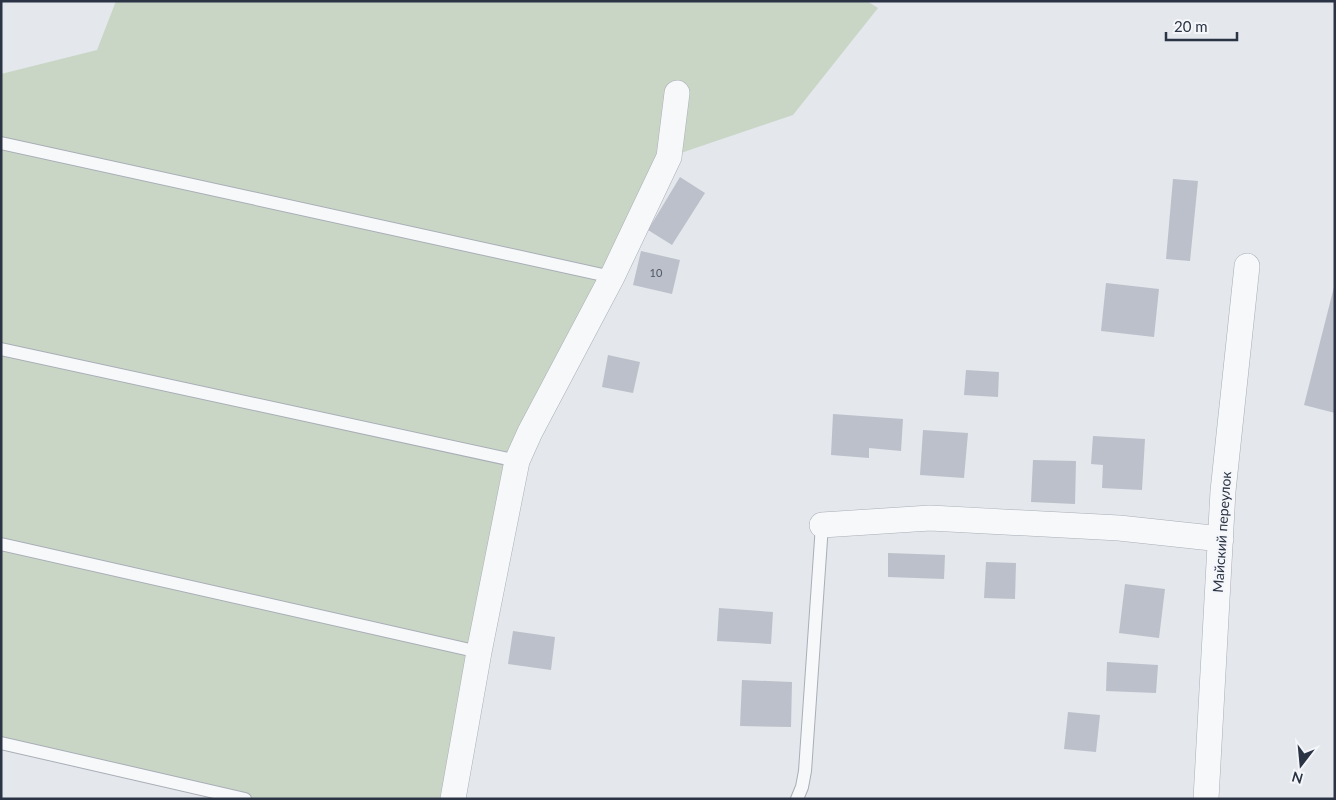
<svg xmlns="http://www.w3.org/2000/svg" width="1336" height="800" font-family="Lato,sans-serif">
<rect width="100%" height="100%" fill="#e4e7ec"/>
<!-- green -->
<path fill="#c9d6c5" d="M116 1H867L878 8 793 115 669 157 530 432 453 799H245L1 743V74L97 50Z"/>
<!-- building -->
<path fill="#bbc0ca" d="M680 177 705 193 672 245 648 230Z
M1173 179 1198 181 1190 261 1166 259Z
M641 251 680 260 672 294 633 285Z
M1106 283 1159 289 1154 337 1101 331Z
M1334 287H1335V413L1304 405Z
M608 355 640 362 633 393 602 387Z
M966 370 999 372 998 397 964 395Z
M833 414 903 419 901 451 869 448V458L831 455Z
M923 430 968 433 964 478 920 475Z
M1093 436 1145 439 1142 490 1102 488 1103 465 1091 464Z
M1033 460 1076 461 1075 504 1031 502Z
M888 553 945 555 944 579 888 577Z
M986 562 1016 563 1015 599 984 598Z
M1125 584 1165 589 1159 638 1119 633Z
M719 608 773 612 771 644 717 641Z
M513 631 555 637 551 670 508 664Z
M1107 662 1158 665 1156 693 1106 691Z
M742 680 792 682 791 727 740 726Z
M1068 712 1100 715 1096 752 1064 749Z"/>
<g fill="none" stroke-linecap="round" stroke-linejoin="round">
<!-- service casing -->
<g stroke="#a9aeb7" stroke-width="14">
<path id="service" d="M1 143 612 277
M1 349 517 461
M1 544 479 652
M1 743 245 799
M797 799 802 787 805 771 822 525"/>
</g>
<!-- minor casing -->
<g stroke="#a9aeb7" stroke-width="26">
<path id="minor" d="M822 525 930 518 1119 528 1221 539
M453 799 479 652 517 461 530 432 612 277 669 157 677 93
M1206 799 1223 491 1247 266"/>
</g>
<!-- service -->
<use href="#service" stroke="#f7f8fa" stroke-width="12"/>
<!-- minor -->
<use href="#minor" stroke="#f7f8fa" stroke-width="25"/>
</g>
<g text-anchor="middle" stroke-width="4" stroke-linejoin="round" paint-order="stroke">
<!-- number labels -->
<g font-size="11" fill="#4f5766">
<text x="656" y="277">10</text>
</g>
<!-- street labels -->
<g font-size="14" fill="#2b3445" stroke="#f4f6f9">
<text transform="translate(1222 532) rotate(-86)" y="5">Майский переулок</text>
</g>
</g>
<!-- border -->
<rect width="1336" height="800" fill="none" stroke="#2b3445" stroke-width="5"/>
<!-- north arrow -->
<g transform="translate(1301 765) rotate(196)" stroke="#f4f6f9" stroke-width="4" paint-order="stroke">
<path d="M0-4L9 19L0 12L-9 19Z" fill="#2b3445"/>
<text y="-8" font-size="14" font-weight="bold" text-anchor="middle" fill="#2b3445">N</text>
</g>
<!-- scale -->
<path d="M1166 32v8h71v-8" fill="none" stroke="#2b3445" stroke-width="2.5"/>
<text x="1174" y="32" font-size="15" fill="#2b3445" stroke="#f4f6f9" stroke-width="4" paint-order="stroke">20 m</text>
</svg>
